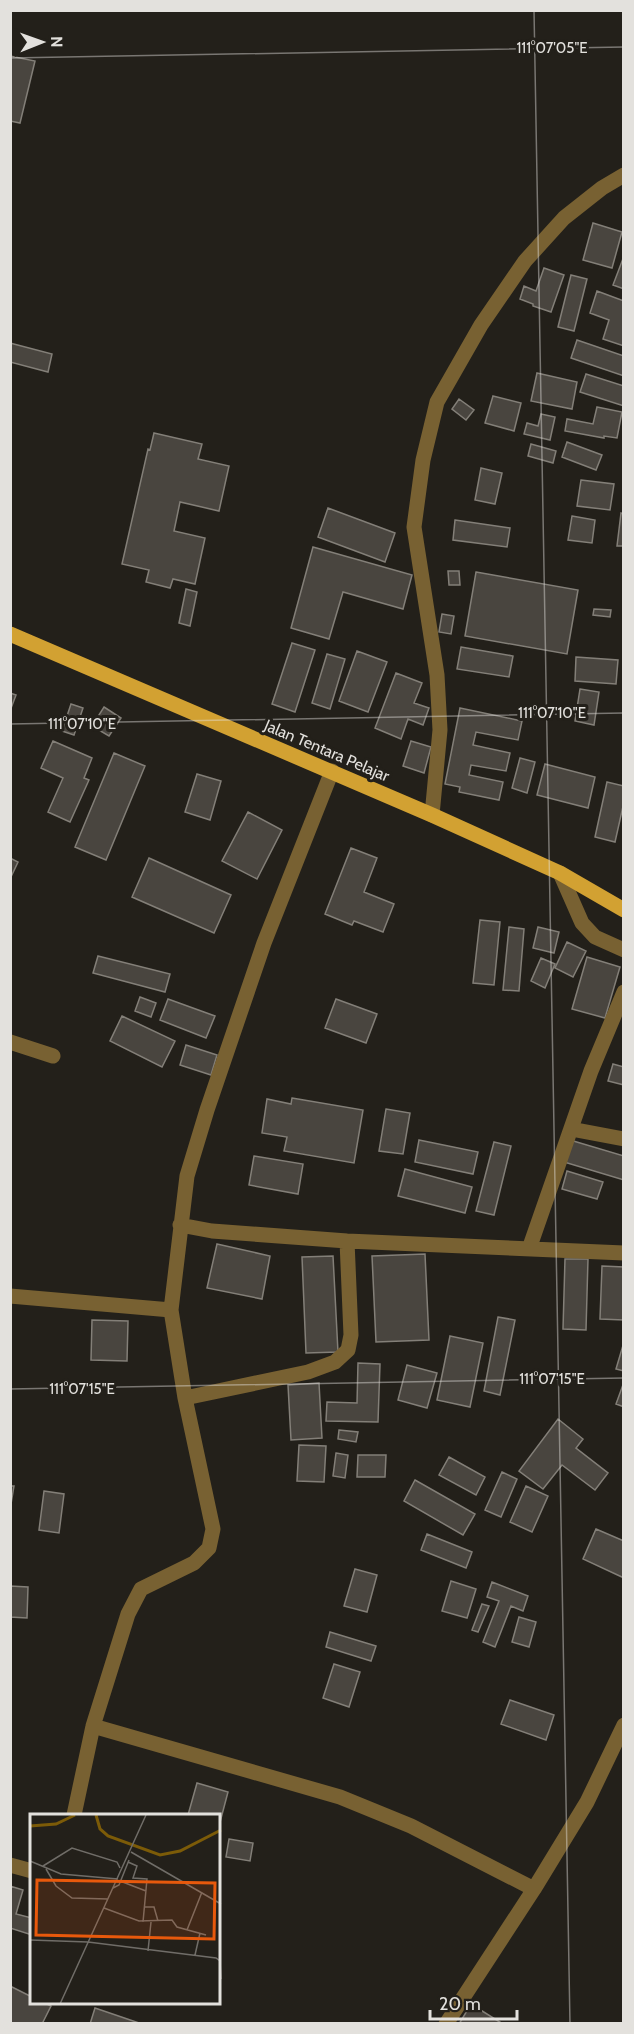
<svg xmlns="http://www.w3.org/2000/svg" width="634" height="2034" font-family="Cabin,sans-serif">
<rect width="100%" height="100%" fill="#23201a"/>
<!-- building -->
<path fill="#49453f" stroke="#837f78" stroke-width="1.5" d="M10 56 35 61 20 123 10 121Z
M593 223 622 232 612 268 583 260Z
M624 256V289L613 285Z
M544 268 564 275 551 312 533 306V304L520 299 524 286 536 291Z
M571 275 587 279 574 331 558 327Z
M597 291 624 301V346L603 339 609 320 590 313Z
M577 340 624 356V376L571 358Z
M10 343 52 354 48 372 10 362Z
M537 373 577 382 572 409 531 401Z
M586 374 624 386V406L580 392Z
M493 396 521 403 514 431 485 423Z
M459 399 474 410 466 420 452 409Z
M597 407 622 412 617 438 604 436V438L565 431 567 419 593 424Z
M541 414 555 417 550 440 524 434 527 423 538 426Z
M154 433 202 444 198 459 229 466 219 511 180 502 174 531 205 538 195 584 173 579 170 588 146 582 149 570 122 564 148 449 150 450Z
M567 442 602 455 596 470 562 457Z
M531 444 556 451 553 463 528 456Z
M481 468 502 473 495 504 475 500Z
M581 480 614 484 610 510 577 506Z
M328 508 395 533 385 562 318 537Z
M621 513 624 514V546H617Z
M572 516 595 520 592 543 568 540Z
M455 520 510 528 507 547 453 540Z
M313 547 412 575 403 609 343 592 329 639 291 628Z
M448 571H459L460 585H449Z
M476 572 578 590 567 654 465 636Z
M186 589 197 592 190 626 179 623Z
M594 609 611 610 610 617 593 615Z
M442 614 454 616 451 634 439 632Z
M292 643 315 650 295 712 272 704Z
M461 647 513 656 509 677 457 669Z
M357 651 387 662 368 712 339 701Z
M327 654 345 659 330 709 312 703Z
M576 657 618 660 616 684 575 681Z
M396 673 422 683 414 703 429 708 423 725 408 719 401 739 375 728Z
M580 689 599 692 594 725 575 721Z
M10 693 16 695 10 711Z
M71 704 83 708 74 735 62 731Z
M104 707 121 718 109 736 92 726Z
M460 708 522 721 518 740 476 732 473 745 510 753 506 771 471 765 469 775 503 782 499 800 459 792 460 787 445 784Z
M53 741 92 758 84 778 89 780 70 822 48 812 63 778 41 768Z
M411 741 431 747 424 773 403 766Z
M114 753 145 766 106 860 75 847Z
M520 758 535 762 527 793 512 788Z
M545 764 595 777 588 808 537 795Z
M197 774 221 781 210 820 185 812Z
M607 782 624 786V802L615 842 595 837Z
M248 812 282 830 257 879 222 861Z
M351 848 377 858 364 892 394 904 383 932 354 921 352 925 325 914Z
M10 858 18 862 10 879Z
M149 858 231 895 214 933 132 897Z
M480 920 500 922 494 985 473 983Z
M509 927 524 929 519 991 503 990Z
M538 927 559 932 554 953 533 948Z
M567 942 586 951 573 977 555 968Z
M98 956 170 974 165 992 93 973Z
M587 957 620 967 605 1018 572 1009Z
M541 958 555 964 545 988 531 981Z
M140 997 156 1003 151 1017 135 1011Z
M168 999 215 1016 206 1038 160 1020Z
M336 999 377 1014 366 1043 325 1028Z
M122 1016 175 1041 162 1067 110 1041Z
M186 1045 217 1055 211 1075 180 1065Z
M613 1064 624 1067V1085L608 1081Z
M292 1098 363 1110 354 1163 284 1151 287 1137 262 1133 267 1099 291 1104Z
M386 1109 410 1113 403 1154 379 1151Z
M419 1140 478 1152 473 1174 415 1162Z
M570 1140 624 1156V1180L564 1162Z
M494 1142 511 1146 494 1215 476 1211Z
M254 1156 303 1164 298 1194 249 1185Z
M405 1169 472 1187 465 1213 398 1196Z
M567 1171 603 1182 597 1199 562 1189Z
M217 1244 270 1256 262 1299 207 1288Z
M425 1254 429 1340 376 1342 372 1256Z
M333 1256 338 1352 306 1353 302 1257Z
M565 1259H588L586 1330 563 1329Z
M602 1266 624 1267V1320L600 1319Z
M498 1317 515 1320 500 1395 484 1391Z
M92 1320 128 1321 127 1361 91 1360Z
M450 1336 483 1343 470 1407 437 1400Z
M624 1342V1371L616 1369Z
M358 1363 380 1364 378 1422 326 1421 327 1402 357 1403Z
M407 1365 437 1373 427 1408 398 1400Z
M624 1382V1407L616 1404Z
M319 1383 322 1438 291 1440 288 1385Z
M558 1419 583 1439 576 1448 608 1473 595 1490 562 1465 543 1489 519 1471Z
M339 1430 358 1432 356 1442 338 1439Z
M299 1445 326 1446 324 1482 297 1481Z
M336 1453 348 1455 345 1478 333 1476Z
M358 1455H386L385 1477H357Z
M449 1457 485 1477 476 1495 439 1475Z
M502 1472 517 1479 501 1517 485 1510Z
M415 1480 475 1514 463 1535 404 1501Z
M10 1486H14L10 1510Z
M526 1486 548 1496 532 1532 510 1522Z
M44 1491 64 1494 59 1533 39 1530Z
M596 1529 624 1541V1578L583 1559Z
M427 1534 472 1552 466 1568 421 1550Z
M355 1569 377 1575 367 1612 344 1606Z
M451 1581 476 1589 467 1618 442 1611Z
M492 1582 528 1596 523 1611 511 1606 495 1647 483 1642 499 1601 487 1597Z
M10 1586 28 1587 27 1618 10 1617Z
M482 1604 489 1606 478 1632 472 1630Z
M519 1617 536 1622 529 1647 512 1642Z
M330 1632 376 1646 371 1661 326 1647Z
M334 1664 360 1672 349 1707 323 1698Z
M510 1700 554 1715 546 1740 501 1724Z
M197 1783 228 1792 219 1826V1815H188Z
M229 1839 253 1843 250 1861 226 1857Z
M10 1886 23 1890 16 1914 32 1918V1935L10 1928Z
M10 1986 32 1997V2002H43L51 2006 42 2024 10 2023Z
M471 2004 503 2024H459Z
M95 2008 142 2024H90Z"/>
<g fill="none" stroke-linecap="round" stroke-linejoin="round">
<!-- minor -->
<path stroke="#786132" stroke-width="15" d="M432 815 440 730 437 675 414 527 423 460 437 402 481 325 525 261 564 218 602 188 624 175
M560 873 582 923 595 937 624 950
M10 1042 53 1056
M571 1129 624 1139
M180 1225 212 1231 347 1241 624 1253
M529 1249 591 1071 624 992
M10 1296 171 1310
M185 1398 308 1372 335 1362 348 1350 351 1335 347 1241
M93 1726 340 1797 411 1826 534 1889
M74 1815 93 1726 128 1614 141 1589 194 1563 209 1548 213 1529 185 1398 171 1310 187 1176 207 1110 264 943 332 771
M10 1865 32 1871
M446 2024 534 1889 587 1802 624 1725"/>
<!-- major -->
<path stroke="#d2a132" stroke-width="15" d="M10 634 432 815 560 873 624 910"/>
</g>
<!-- ticks -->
<path fill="none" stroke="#e3e1dd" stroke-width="1.5" stroke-opacity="0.45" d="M534 10 570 2024M10 58 624 47M10 724 624 713M10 1389 624 1378"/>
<g text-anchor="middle" stroke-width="6" stroke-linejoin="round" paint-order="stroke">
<!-- street labels -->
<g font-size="16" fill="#e3e1dd" stroke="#23201a">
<text transform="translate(327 750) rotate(23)" y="6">Jalan Tentara Pelajar</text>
</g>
</g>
<!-- overview -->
<g transform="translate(30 1814)">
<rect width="190" height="190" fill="#23201a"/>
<path fill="none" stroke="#7c5b08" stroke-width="3" d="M66 1 70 15 78 22 130 41 150 37 191 16M0 12 26 10 45 1"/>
<path fill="none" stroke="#706d68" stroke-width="1.5" d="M101 38 191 90M0 47 31 60 88 65M98 48 107 52 103 64 117 65 113 108M13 52 42 34 87 48 90 54M16 55 26 72 42 84 78 85M90 67 116 77M83 74 89 71 99 46M115 93H124L128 107M74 94 109 107 142 106 147 113 176 121M157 116 172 78M0 126 58 128 186 144 190 147 191 165M118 137 121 108M165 141 170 119M30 190 116 1"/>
<path fill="#e8590c" fill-opacity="0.15" stroke="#e8590c" stroke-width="3" d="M7 66 185 69 184 125 6 121Z"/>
<rect width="190" height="190" fill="none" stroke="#e3e1dd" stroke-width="3"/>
</g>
<g font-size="15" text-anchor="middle" fill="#e3e1dd" stroke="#23201a" stroke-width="6" stroke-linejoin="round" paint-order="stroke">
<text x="552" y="53">111°07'05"E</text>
<text x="552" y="718">111°07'10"E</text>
<text x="82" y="729">111°07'10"E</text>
<text x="552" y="1384">111°07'15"E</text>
<text x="82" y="1394">111°07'15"E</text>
</g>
<!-- border -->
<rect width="634" height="2034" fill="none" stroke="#e3e1dd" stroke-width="24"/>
<!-- north arrow -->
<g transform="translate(42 42) rotate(89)" stroke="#23201a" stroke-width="4.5" paint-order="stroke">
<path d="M0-4.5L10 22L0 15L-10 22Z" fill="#e3e1dd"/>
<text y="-9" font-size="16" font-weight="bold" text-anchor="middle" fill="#e3e1dd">N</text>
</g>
<!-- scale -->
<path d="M430 2010v9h87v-9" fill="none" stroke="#e3e1dd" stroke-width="3"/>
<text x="439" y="2010" font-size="18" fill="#e3e1dd" stroke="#23201a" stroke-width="4.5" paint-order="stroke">20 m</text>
</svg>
